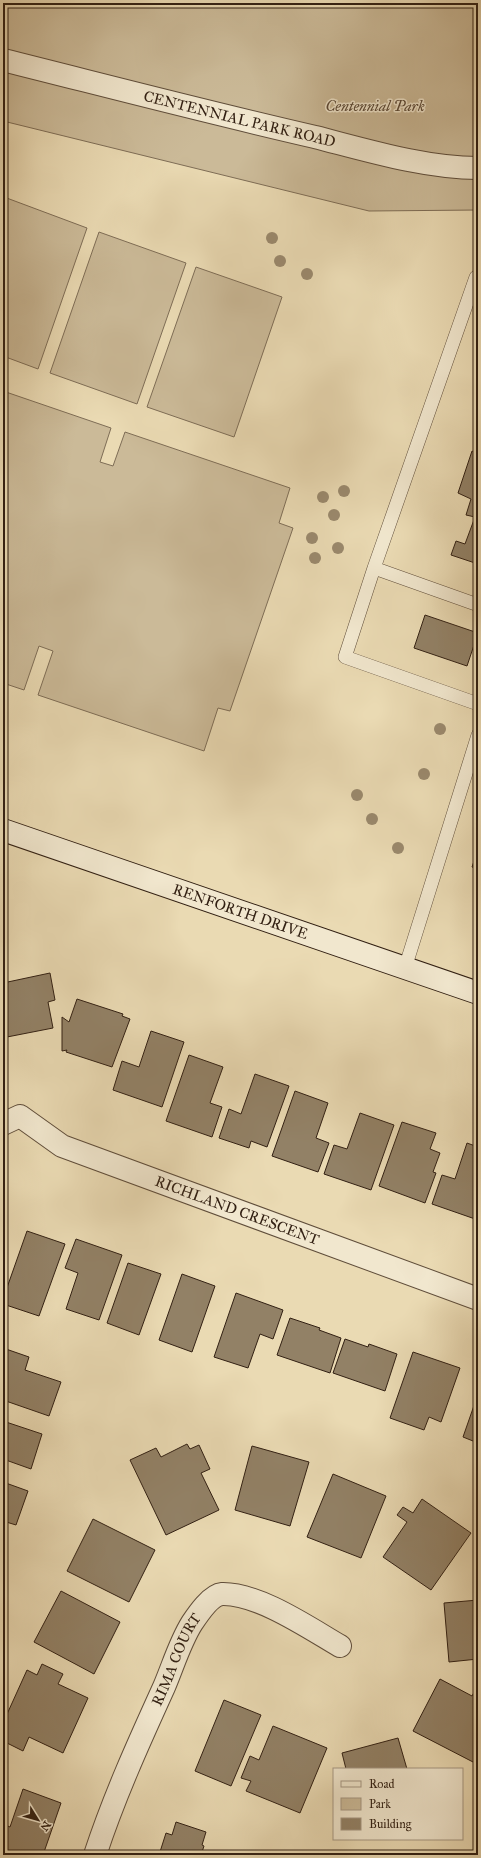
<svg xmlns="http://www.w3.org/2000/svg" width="481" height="1858" font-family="'IM FELL Great Primer',serif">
<rect width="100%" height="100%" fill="#eadab3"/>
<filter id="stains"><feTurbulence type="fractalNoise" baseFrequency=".005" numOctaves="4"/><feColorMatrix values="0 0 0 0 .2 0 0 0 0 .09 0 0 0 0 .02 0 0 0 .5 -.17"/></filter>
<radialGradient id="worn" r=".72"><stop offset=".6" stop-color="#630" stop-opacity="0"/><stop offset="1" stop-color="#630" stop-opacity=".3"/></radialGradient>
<!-- green -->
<path fill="#cbba98" stroke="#7e6d56" d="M3 3H478V210L369 211 3 121Z
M4 197 87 228 38 369 3 356Z
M99 232 186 263 137 404 50 373Z
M196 267 282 297 234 437 147 407Z
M3 391 111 428 100 462 113 466 125 432 290 488 279 523 293 528 230 711 218 708 204 751 38 695 53 651 39 646 24 690 3 683Z"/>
<!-- building -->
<path fill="#928166" stroke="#322013" d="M472 451 478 454V564L451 555 456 541 465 544 475 517 466 515 471 499 458 493Z
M425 615 478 633 467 666 414 648Z
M478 849V869L472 867Z
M50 973 55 1000 48 1002 53 1028 7 1037 3 1016V1008L7 1007 3 983Z
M77 999 123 1014 122 1016 130 1019 112 1067 66 1052 67 1050 62 1051V1017L69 1022Z
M151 1031 184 1042 162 1107 113 1090 122 1061 139 1067Z
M189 1055 223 1067 210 1103 222 1107 212 1137 166 1121Z
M255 1074 289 1086 267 1147 251 1141 249 1148 219 1138 229 1109 241 1114Z
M295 1091 328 1103 316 1138 329 1143 318 1172 272 1156Z
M360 1113 394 1125 371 1190 324 1174 334 1145 347 1149Z
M402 1122 436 1133 430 1149 440 1153 433 1172 436 1173 425 1203 379 1186Z
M467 1143 478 1147V1220L432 1204 442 1175 455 1179Z
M27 1231 65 1244 39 1316 3 1304V1299Z
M76 1239 122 1255 99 1320 66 1309 78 1273 65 1268Z
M128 1263 161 1274 139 1335 107 1323Z
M182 1274 215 1286 192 1352 159 1340Z
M236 1293 283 1310 273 1339 260 1334 248 1368 214 1357Z
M290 1318 320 1328 319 1330 341 1338 330 1373 277 1355Z
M345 1339 368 1347 369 1344 397 1354 385 1391 333 1373Z
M3 1348 29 1357 25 1370 61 1382 49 1416 3 1400Z
M413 1352 460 1368 441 1422 429 1417 424 1430 390 1418Z
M478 1394V1443L463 1437Z
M3 1421 42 1434 31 1469 3 1459Z
M187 1444 190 1449 199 1445 210 1469 201 1473 219 1510 166 1535 130 1460 156 1448 161 1457Z
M252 1446 309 1462 290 1526 235 1510Z
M333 1474 386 1496 361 1558 307 1537Z
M3 1482 28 1491 16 1525 3 1521Z
M422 1499 471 1533 431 1590 383 1557 407 1522 397 1515 403 1507 413 1513Z
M93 1519 155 1550 129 1602 67 1571Z
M61 1591 120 1622 94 1674 34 1642Z
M478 1600V1659L449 1662 444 1603Z
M42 1664 63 1674 58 1684 88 1698 63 1753 29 1737 23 1751 3 1741V1736L7 1726 3 1724V1723L27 1670 37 1675Z
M440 1679 472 1696 478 1685V1752L473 1762 413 1731Z
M224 1700 261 1715 231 1786 195 1771Z
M273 1726 327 1748 300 1813 246 1791 251 1781 241 1778 250 1756 259 1760Z
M398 1738 407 1769H346L342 1753Z
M23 1789 61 1803 43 1855 3 1854V1824L10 1827Z
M176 1822 206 1832 202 1845 204 1846 201 1855H159L166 1833 172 1835Z"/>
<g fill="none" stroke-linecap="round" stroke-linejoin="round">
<!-- lane casing -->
<g stroke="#604e3b" stroke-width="14">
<path id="lane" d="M476 277 374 568 345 657 478 704
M374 568 478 605
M405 968 478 735"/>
</g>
<!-- street casing -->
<g stroke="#604e3b" stroke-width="24">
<g id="street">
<path id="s1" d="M3 60C107 86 210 113 315 137 366 150 425 168 478 168"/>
<path id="s2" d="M3 1124 20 1116 62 1146 478 1299"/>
<path id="s3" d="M95 1855C114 1797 139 1742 164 1687 173 1666 180 1642 192 1623 198 1614 211 1595 222 1594 258 1593 309 1628 340 1646"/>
</g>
</g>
<!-- secondary casing -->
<g stroke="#322013" stroke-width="24">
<g id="secondary">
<path id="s4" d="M3 830 478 993"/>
</g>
</g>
<!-- lane -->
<use href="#lane" stroke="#f1e7ce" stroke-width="13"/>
<!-- street -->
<use href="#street" stroke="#f1e7ce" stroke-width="22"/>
<!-- secondary -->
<use href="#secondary" stroke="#f1e7ce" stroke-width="22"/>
</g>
<!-- trees -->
<g fill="#9a896d">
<circle cx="272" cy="238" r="6"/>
<circle cx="280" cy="261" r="6"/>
<circle cx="307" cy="274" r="6"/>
<circle cx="344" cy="491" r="6"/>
<circle cx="323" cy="497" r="6"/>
<circle cx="334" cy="515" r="6"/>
<circle cx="312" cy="538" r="6"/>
<circle cx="338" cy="548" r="6"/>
<circle cx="315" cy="558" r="6"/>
<circle cx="440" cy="729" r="6"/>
<circle cx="424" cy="774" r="6"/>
<circle cx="357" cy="795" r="6"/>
<circle cx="372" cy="819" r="6"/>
<circle cx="398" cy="848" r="6"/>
</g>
<g text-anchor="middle" stroke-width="3" stroke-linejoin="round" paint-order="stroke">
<!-- park labels -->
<g font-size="15" font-style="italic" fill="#584634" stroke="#f1e7ce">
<text x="375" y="111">Centennial Park</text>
</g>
<!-- street labels -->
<g font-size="15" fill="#322013" stroke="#f1e7ce">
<text dy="5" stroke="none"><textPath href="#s1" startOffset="244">CENTENNIAL PARK ROAD</textPath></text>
<text dy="5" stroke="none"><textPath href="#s4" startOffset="251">RENFORTH DRIVE</textPath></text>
<text dy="5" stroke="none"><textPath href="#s2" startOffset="257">RICHLAND CRESCENT</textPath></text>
<text dy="5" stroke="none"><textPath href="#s3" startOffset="212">RIMA COURT</textPath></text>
</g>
</g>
<!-- margin -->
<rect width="481" height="1858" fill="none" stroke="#eadab3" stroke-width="16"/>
<rect x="4" y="4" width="473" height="1850" fill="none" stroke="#322013" stroke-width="2"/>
<rect x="8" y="8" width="465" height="1842" fill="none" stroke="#322013"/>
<!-- legend -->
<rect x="333" y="1768" width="130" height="72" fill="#f1e7ce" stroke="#a59783"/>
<rect x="341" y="1781" width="20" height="6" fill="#f1e7ce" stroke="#a59783"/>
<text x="369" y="1788" font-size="12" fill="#322013">Road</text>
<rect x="341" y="1798" width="20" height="12" fill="#cbba98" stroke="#a59783"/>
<text x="369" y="1808" font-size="12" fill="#322013">Park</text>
<rect x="341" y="1818" width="20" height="12" fill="#928166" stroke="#a59783"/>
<text x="369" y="1828" font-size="12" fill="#322013">Building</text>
<!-- north arrow -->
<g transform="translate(38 1820) rotate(127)" stroke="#f1e7ce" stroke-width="3" paint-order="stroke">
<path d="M0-3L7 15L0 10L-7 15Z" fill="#322013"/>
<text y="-6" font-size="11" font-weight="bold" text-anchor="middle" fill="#322013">N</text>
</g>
<rect width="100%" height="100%" filter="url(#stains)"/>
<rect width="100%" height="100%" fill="url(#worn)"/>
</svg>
